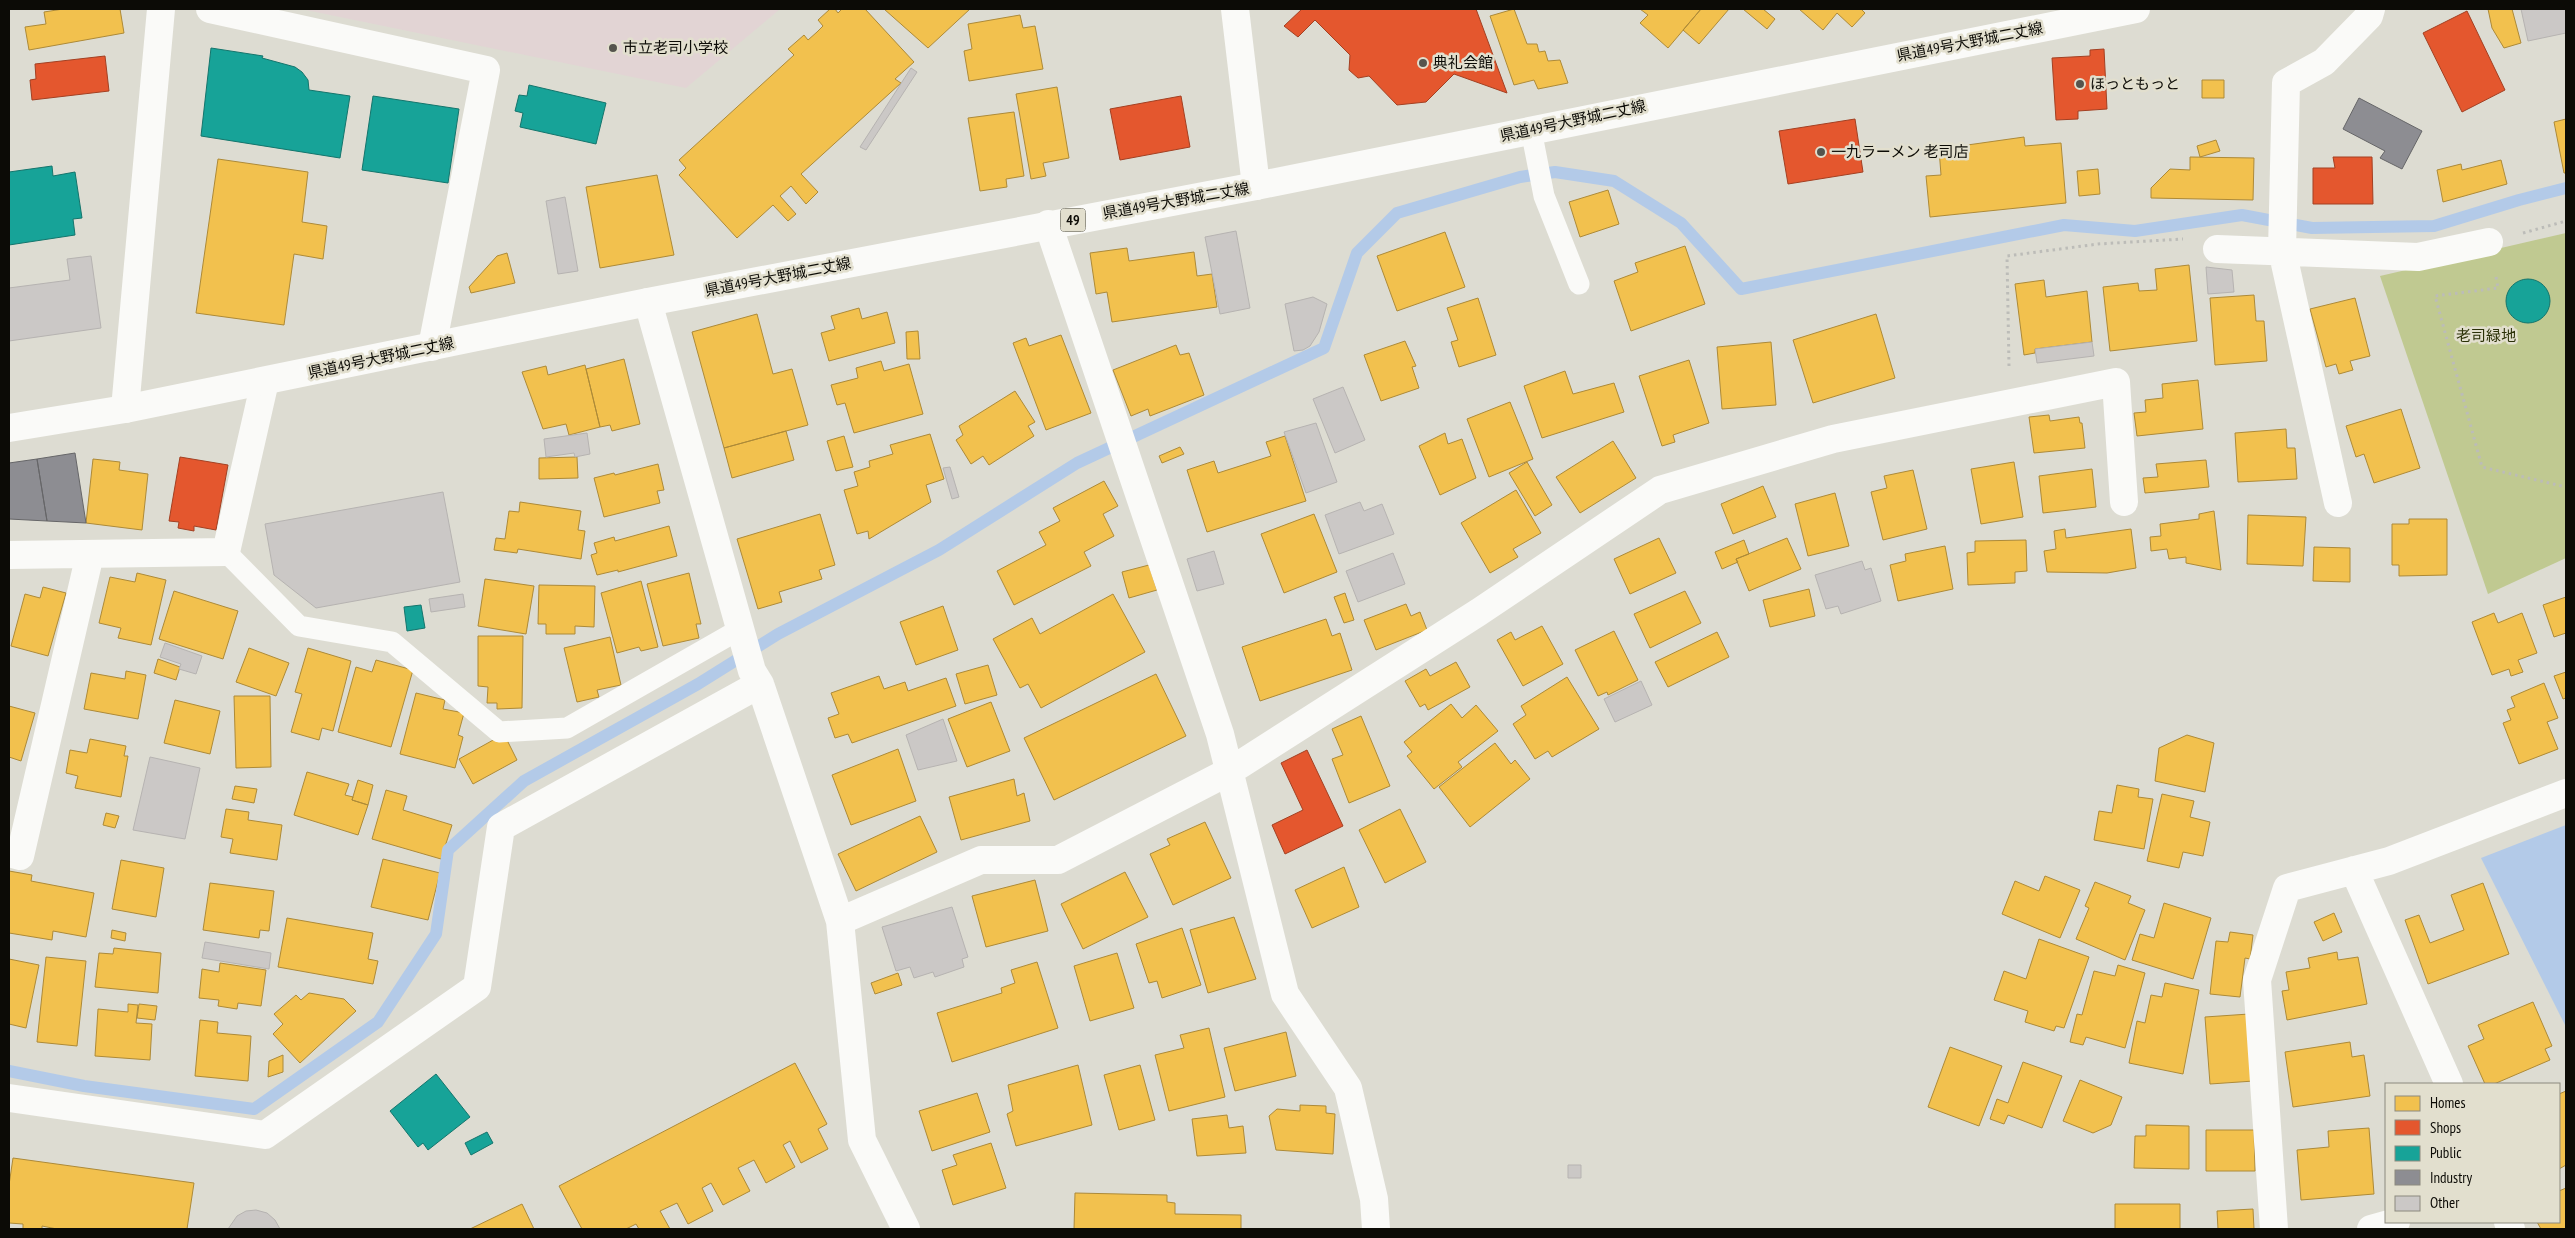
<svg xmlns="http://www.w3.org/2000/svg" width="2575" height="1238" font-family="'PT Sans Narrow','Noto Sans JP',sans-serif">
<rect width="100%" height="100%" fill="#dddcd2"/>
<!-- education -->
<path fill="#e2d4d4" d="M301 9H780L686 88Z"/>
<!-- green -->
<path fill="#c0c991" d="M2566 233V558L2488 594 2380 276Z"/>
<!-- water -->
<path fill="#b3cae8" d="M2566 825V1027L2481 858Z"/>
<!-- homes -->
<path fill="#f2c14e" stroke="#ad8a38" d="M63 9H120L124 33 29 50 25 27 46 24 44 12Z
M830 9H835L838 13 842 9H865L914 62 895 79 901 83 801 174 818 192 806 204 791 186 780 196 796 214 788 221 773 205 737 238 679 175 686 168 679 160 794 55 788 49 804 35 808 40 817 32 823 26 818 20Z
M884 9H970L928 48Z
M1514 9 1527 44H1537L1539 52 1545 51 1548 61 1560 60 1568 83 1538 89 1534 80 1514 85 1490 16Z
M1640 9H1701L1668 48 1640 23 1648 15Z
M1701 9H1729L1699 44 1683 30Z
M1743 9H1763L1775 19 1767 29Z
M1799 9H1861L1865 13 1852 27 1837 13 1823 30Z
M2488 9H2512L2521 43 2504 48 2492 28Z
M1020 15 1023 28 1035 26 1043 69 969 81 964 51 972 49 968 24Z
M2202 80H2224V98H2202Z
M1057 87 1069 158 1043 163 1046 176 1031 179 1016 94Z
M1014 112 1024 176 1006 179 1007 187 980 191 968 118Z
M2566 119V173H2564L2554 122Z
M2024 137 2025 146 2061 143 2066 203 1930 217 1926 176 1941 175 1939 149Z
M2216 140 2220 151 2200 157 2197 146Z
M2190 157 2254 158 2253 200 2151 198V188L2170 169 2190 170Z
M218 159 308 172 302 222 327 226 323 259 294 254 284 325 196 313Z
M2501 160 2507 184 2443 202 2437 170 2461 164 2462 170Z
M2098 169 2100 194 2079 196 2077 171Z
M657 175 674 255 600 268 586 187Z
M1608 190 1619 224 1580 237 1569 202Z
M1445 232 1465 287 1397 311 1377 256Z
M1685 246 1705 304 1631 331 1614 281 1638 272 1635 263Z
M1127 248 1129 261 1194 252 1197 276 1212 274 1217 307 1112 322 1107 292 1096 294 1090 253Z
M507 253 515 283 471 293 469 287 497 256Z
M2189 265 2197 341 2110 351 2103 287 2138 283 2139 291 2157 290 2155 269Z
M2044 280 2046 297 2087 291 2092 342 2035 349V353L2024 355 2015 284Z
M2254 295 2256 321H2264L2267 361 2215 365 2210 298Z
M1478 298 1496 355 1459 367 1451 342 1458 340 1447 308Z
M2355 298 2370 356 2350 361 2353 370 2339 374 2336 364 2326 367 2310 309Z
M859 308 862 319 887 312 895 343 829 361 821 333 835 329 831 316Z
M757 314 773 374 792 369 808 425 724 448 692 332Z
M1876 314 1895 378 1813 403 1793 340Z
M918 331 920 359H907L906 332Z
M1061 335 1091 413 1046 430 1013 343 1026 338 1029 346Z
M1405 341 1416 366 1412 367 1419 388 1381 401 1364 355Z
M1771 342 1776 405 1722 409 1717 347Z
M1176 345 1180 355 1189 353 1204 395 1150 416 1148 409 1131 416 1113 370Z
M624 359 640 424 612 431 610 425 600 427 586 369Z
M1689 360 1709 423 1673 435 1675 442 1662 446 1639 376Z
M881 361 884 371 909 364 923 414 854 433 845 403 837 405 831 385 858 378 856 368Z
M585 365 600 427 569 435 566 424 543 429 522 372 546 366 548 375Z
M1565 371 1573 394 1614 383 1624 412 1542 438 1524 386Z
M2198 380 2203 429 2137 436 2134 413 2146 412 2145 400 2163 398 2162 384Z
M1015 391 1035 422 1028 426 1034 436 989 465 983 456 971 464 956 440 963 435 959 426Z
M1510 402 1533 459 1489 477 1467 419Z
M2401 409 2420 468 2374 483 2364 454 2356 457 2346 426Z
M2049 415 2050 421 2079 417 2080 423H2082L2085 448 2034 453 2029 417Z
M2286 429 2287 448H2295L2297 479 2238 482 2235 433Z
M786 431 794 460 732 478 724 448Z
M1445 433 1448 444 1462 439 1476 478 1440 495 1419 446Z
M930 434 944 479 926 485 931 502 869 539 868 531 857 534 844 490 858 486 854 472 870 467 869 461 893 454 890 445Z
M844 436 853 467 836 471 827 441Z
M1285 436 1306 501 1207 532 1187 470 1214 461 1218 473 1271 456 1266 442Z
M1613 441 1636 478 1580 513 1556 477Z
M1180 447 1184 454 1162 463 1159 456Z
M577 457 578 478 539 479V458Z
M93 459 120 462 119 470 148 474 142 530 86 523Z
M2206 460 2209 487 2145 493 2143 478 2158 477 2156 464Z
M1527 462 1552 505 1535 516 1509 473Z
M2014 462 2023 517 1981 524 1971 469Z
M658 464 664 490 657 491 660 503 604 517 594 478 614 473 615 475Z
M2092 469 2096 507 2043 513 2039 476Z
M1913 470 1927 529 1883 540 1871 492 1887 488 1884 476Z
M1104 481 1118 506 1103 514 1114 536 1084 552 1091 566 1014 605 997 571 1046 545 1039 532 1060 521 1053 508Z
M1763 486 1776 517 1733 534 1721 504Z
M1516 490 1541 533 1513 549 1518 557 1490 573 1461 523Z
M1835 493 1849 546 1808 556 1795 504Z
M520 502 581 511 578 530 585 531 581 559 518 549 517 553 494 550 496 538 505 539 509 511 519 512Z
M2214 511 2221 570 2186 563V557L2169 559 2167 549 2151 551 2150 537 2161 536 2160 524 2199 519V514Z
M820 514 835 565 819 570 822 579 779 592 782 602 758 609 737 539Z
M1314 514 1337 572 1284 593 1261 534Z
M2248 515 2306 517 2303 566 2247 564Z
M2409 519H2447V575L2399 576V565H2392V524H2409Z
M669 526 677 556 618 572V570L597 575 591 555 597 553 594 543 614 537 615 541Z
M2065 529 2066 538 2131 529 2136 568 2107 573 2047 572 2044 551 2056 549 2054 531Z
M1659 538 1676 573 1630 594 1614 559Z
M1787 538 1801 569 1749 591 1736 559Z
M1744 540 1749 554 1736 559 1738 562 1722 569 1715 552Z
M2026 540 2027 571 2015 572V583L1968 585 1967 553 1975 552V541Z
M1945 546 1953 589 1898 601 1890 565 1906 561 1905 554Z
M2314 547 2350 548V582L2313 581Z
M1149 565 1157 590 1129 598 1122 572Z
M137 573 166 580 151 645 118 638 121 628 99 623 110 577 135 582Z
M689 573 701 624H696L699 638 663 646 647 584Z
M485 579 534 586 526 634 478 626Z
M641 581 658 647 641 651 639 647 617 653 601 593Z
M539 585 595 586 594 627 575 626V634H546V624H538Z
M43 587 66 593 48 656 11 646 25 594 40 598Z
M1809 589 1815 616 1770 627 1763 600Z
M174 591 238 611 223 659 159 639Z
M1685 591 1701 623 1650 648 1634 614Z
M1345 593 1354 620 1344 623 1334 597Z
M1113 594 1145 652 1041 708 1028 684 1020 688 993 639 1032 618 1040 634Z
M2566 597V633L2554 637 2543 605Z
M1406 604 1411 616 1420 612 1427 630 1376 650 1364 620Z
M943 606 958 650 916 665 900 622Z
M2494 613 2498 623 2522 613 2537 653 2518 660 2523 672 2511 676 2509 669 2492 675 2472 622Z
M1326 619 1332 636 1340 633 1352 670 1260 701 1242 647Z
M1542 626 1563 664 1523 686 1497 640 1511 632 1515 640Z
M1614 631 1638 680 1608 695 1607 692 1598 696 1575 650Z
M1717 632 1729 657 1668 687 1655 662Z
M478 636H523L522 708 497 709V703H487L488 687 478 686Z
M610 637 621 685 597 690 599 697 577 702 564 648Z
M249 648 289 663 276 696 236 682Z
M308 648 351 661 333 731 322 728 319 740 291 732 302 694 295 692Z
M158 659 180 667 176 680 154 673Z
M376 660 413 670 391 747 338 732 356 667 372 672Z
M1456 662 1470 687 1428 710 1425 704 1420 707 1405 681 1426 669 1430 676Z
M988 665 997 695 965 704 956 674Z
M126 671 146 675 138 719 84 709 91 673 125 679Z
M2566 672V698L2563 699 2554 676Z
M1156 674 1186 736 1054 800 1024 738Z
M879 676 884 689 905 682 908 691 946 678 956 706 852 743 848 734 835 738 828 718 839 714 831 693Z
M1567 677 1599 729 1552 757 1548 751 1535 759 1513 724 1526 715 1521 706Z
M2544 683 2558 718 2547 722 2558 749 2519 764 2503 723 2511 720 2507 710 2515 707 2511 697Z
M416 693 445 700 443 709 464 713 458 735 463 737 455 768 400 754Z
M234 696H270L271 767 236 768Z
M175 700 220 711 210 754 164 743Z
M991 702 1010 751 967 767 948 719Z
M1451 704 1462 718 1476 705 1498 731 1458 762 1462 767 1434 789 1407 756 1412 752 1404 742Z
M9 706 35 713 21 761 9 757Z
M1361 716 1390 786 1349 803 1332 759 1343 755 1332 729Z
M504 734 517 760 473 784 459 759Z
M2187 735 2214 743 2205 792 2155 781 2159 748Z
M90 739 126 746 124 756H128L121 797 75 788 78 776 66 773 70 750 87 753Z
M1495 743 1511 764 1515 760 1530 779 1470 827 1439 787Z
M898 749 916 801 851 825 832 775Z
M307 772 349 784 345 795 353 797 352 800 368 805 358 835 294 815Z
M1014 779 1017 796 1024 793 1030 821 961 840 949 797Z
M358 780 373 785 368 805 352 800Z
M2117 785 2139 789 2138 797 2153 799 2144 849 2094 840 2099 811 2112 813Z
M235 786 257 789 254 803 232 799Z
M386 790 407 796 403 810 452 825 441 859 372 839Z
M2162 794 2194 801 2190 817 2210 822 2203 856 2183 852 2179 868 2147 861Z
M226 809 249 812 248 820 282 825 277 860 230 853 233 839 221 837Z
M1400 809 1426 862 1385 883 1359 830Z
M106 813 119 816 115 828 103 825Z
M920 816 937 852 856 891 838 854Z
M1205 822 1231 878 1173 905 1150 854 1170 845 1167 839Z
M383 859 440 873 428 920 371 907Z
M121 860 164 868 156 917 112 909Z
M1344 867 1359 907 1312 928 1295 890Z
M9 871 32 875 31 881 94 893 86 937 53 931 52 940 9 933Z
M1125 872 1148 917 1083 949 1061 904Z
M2045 876 2080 890 2060 938 2002 914 2015 881 2039 891Z
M1035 880 1048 931 986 947 972 896Z
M2095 882 2131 896 2128 903 2145 910 2125 960 2076 939 2089 908 2085 906Z
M210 883 274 891 269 931 260 930 259 938 203 930Z
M2483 883 2509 954 2428 984 2405 920 2419 915 2430 943 2464 930 2451 895Z
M2164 903 2211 918 2193 979 2132 960 2140 934 2154 938Z
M2334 913 2342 932 2323 941 2314 922Z
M1234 917 1256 979 1208 993 1190 930Z
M287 918 373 933 368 959 378 961 373 984 278 967Z
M1182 928 1201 985 1162 998 1157 981 1149 983 1136 944Z
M112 930 126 933 125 941 111 938Z
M2230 932 2253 935 2250 959 2245 958 2240 997 2210 994 2216 941 2228 942Z
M2039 939 2089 957 2064 1028 2056 1026 2054 1031 2025 1022 2028 1011 1994 1000 2004 971 2026 979Z
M114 948 161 953 158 993 95 987 99 953 113 954Z
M2337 952 2338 960 2358 957 2367 1004 2287 1020 2282 991 2289 990 2286 972 2310 968 2308 958Z
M1117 953 1134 1008 1090 1021 1074 966Z
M46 957 86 961 77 1046 37 1042Z
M9 959 39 965 26 1028 9 1024Z
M1037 962 1058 1028 952 1062 937 1013 1002 993 1001 988 1015 983 1011 970Z
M220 963 266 970 261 1006 238 1003 237 1009 218 1006 219 1000 199 998 202 969 219 972Z
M2118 965 2145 973 2125 1048 2086 1037 2083 1045 2070 1042 2077 1014 2082 1015 2094 971 2115 976Z
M898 973 902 985 875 994 871 983Z
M2165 983 2199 990 2183 1074 2129 1063 2137 1021 2145 1023 2151 995 2162 997Z
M309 993 344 999 356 1011 300 1063 273 1034 283 1024 274 1014 296 995 301 1000Z
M2533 1002 2552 1046 2545 1049 2550 1060 2494 1084H2485L2468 1046 2484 1039 2478 1025Z
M128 1004 138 1005 136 1023 152 1024 150 1060 95 1056 98 1009 128 1012Z
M139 1004 157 1006 155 1020 137 1018Z
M2249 1014 2254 1081 2210 1084 2205 1017Z
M200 1020 218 1022 217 1033 251 1036 248 1081 195 1076Z
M1209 1028 1225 1097 1169 1111 1155 1055 1184 1048 1180 1035Z
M1286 1032 1296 1076 1235 1091 1224 1048Z
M2350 1042 2352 1057 2364 1055 2370 1096 2293 1107 2285 1052Z
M1950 1047 2002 1066 1979 1126 1928 1107Z
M283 1055V1072L268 1077 269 1061Z
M2023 1062 2062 1076 2042 1128 2008 1115 2004 1124 1990 1119 1997 1099 2008 1103Z
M795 1063 827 1124 818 1129 828 1149 801 1163 790 1141 783 1145 795 1167 766 1183 754 1160 738 1168 750 1191 723 1205 711 1183 702 1188 713 1211 688 1224 677 1203 660 1211 670 1229H639L636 1224 626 1229H582L559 1186Z
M1078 1065 1092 1125 1016 1146 1007 1114 1013 1111 1008 1085Z
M1140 1065 1155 1120 1119 1130 1104 1075Z
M2080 1080 2122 1097 2111 1125 2093 1133 2063 1121Z
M2566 1091V1165L2559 1169V1094Z
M977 1093 990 1132 932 1151 919 1111Z
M1300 1105 1326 1106V1113L1335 1114 1333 1154 1276 1150 1269 1116 1277 1109 1300 1111Z
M1227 1115 1229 1128 1243 1126 1246 1153 1197 1156 1192 1119Z
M2146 1125 2189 1126V1169L2134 1168 2135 1136H2146Z
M2369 1128 2374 1194 2301 1200 2297 1150 2329 1147 2328 1131Z
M2206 1130H2254L2255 1171H2206Z
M991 1143 1006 1188 953 1205 942 1170 957 1165 953 1155Z
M13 1158 194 1183 187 1229H57L42 1226V1229H23V1224L9 1223V1185Z
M2566 1188V1229H2541L2537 1222H2559V1191Z
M1075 1193 1167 1195V1202L1175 1203V1214L1241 1215V1229H1074Z
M522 1204 534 1229H470Z
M2115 1204H2180V1229H2115Z
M2253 1209 2254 1229H2218L2217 1211Z"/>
<!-- shops -->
<path fill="#e4572e" stroke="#a34022" d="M1302 9H1476L1507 93 1454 74 1426 102 1397 105 1369 76 1358 78 1349 70 1350 55 1315 20 1298 37 1284 26Z
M2467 11 2505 90 2462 112 2423 33Z
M2104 49 2107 109 2078 111V119L2056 120 2052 58 2090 56V50Z
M105 56 109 91 32 100 30 80 36 79 35 64Z
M1181 96 1190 147 1120 160 1110 109Z
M1855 119 1863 172 1788 184 1779 131Z
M2333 157H2372L2373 204H2313V168H2335Z
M180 457 228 465 216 530 194 526V531L178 528 179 522 169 521Z
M1307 750 1343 826 1285 854 1272 825 1303 810 1281 763Z"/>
<!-- public -->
<path fill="#17a398" stroke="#14756c" d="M211 48 263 56 262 58 295 67 302 72 308 80 309 90 350 96 340 158 201 136Z
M529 85 606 103 596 144 520 127 523 113 515 111 519 95 527 96Z
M373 96 459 109 448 183 362 170Z
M52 166 53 176 75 172 82 218 73 219 75 235 9 245V172Z
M2506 301a22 22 0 1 1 44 0a22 22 0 1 1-44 0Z
M421 605 425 628 407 631 404 607Z
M436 1074 470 1117 428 1150 423 1143 418 1147 390 1111Z
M487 1132 493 1143 471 1155 465 1143Z"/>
<!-- industry -->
<path fill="#8d8d92" stroke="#666668" d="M2359 98 2422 131 2402 169 2380 158 2385 151 2343 129Z
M75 453 86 523 47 521 37 459Z
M37 459 47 521 9 519V463Z"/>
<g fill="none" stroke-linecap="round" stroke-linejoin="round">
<!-- stream -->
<path stroke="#b3cae8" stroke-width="12" d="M9 1071 84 1086 254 1109 378 1022 436 934 448 850 524 781 698 684 778 634 939 550 1077 463 1324 348 1357 253 1397 213 1520 177 1555 172 1614 181 1681 223 1741 289 2064 225 2135 231 2242 215 2312 228 2434 226 2519 200 2566 188"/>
</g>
<!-- building -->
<path fill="#cbc8c6" stroke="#b6b3b1" d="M2521 9H2566V33L2528 41Z
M911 68 917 72 866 150 860 147Z
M565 197 578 271 558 274 546 201Z
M1236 231 1250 308 1220 314 1205 237Z
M91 256 101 328 9 341V288L70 280 67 259Z
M2206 267 2232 270 2234 292 2208 294Z
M1313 297 1327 304 1319 332 1310 346 1303 350 1294 351 1285 304Z
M2092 342 2094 356 2037 363 2035 349Z
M1343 387 1365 440 1335 453 1313 399Z
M1316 423 1337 482 1306 493 1284 432Z
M587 433 590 454 575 457 574 453 546 457 544 439Z
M950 467 959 497 952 499 943 468Z
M443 492 460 582 316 608 274 575 265 524Z
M1360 502 1364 511 1382 504 1394 534 1339 554 1325 515Z
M1214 551 1224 584 1197 591 1187 559Z
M1393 553 1405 584 1358 602 1346 571Z
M1862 561 1865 570 1871 568 1881 601 1841 614 1838 606 1826 609 1815 575Z
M463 594 465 607 431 612 429 599Z
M165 643 202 656 196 674 179 669 181 664 160 657Z
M1641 681 1652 705 1615 722 1604 699Z
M943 719 957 761 918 770 906 735Z
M150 757 200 768 185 839 133 830Z
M952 907 968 957 962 959 964 967 935 977 933 972 914 978 910 967 896 971 882 927Z
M205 942 271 953 269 969 202 958Z
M1568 1165H1581V1178H1568Z
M256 1210 267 1213 275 1220 280 1229H228L237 1216 246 1211Z"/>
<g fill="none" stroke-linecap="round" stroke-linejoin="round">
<!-- path -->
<path stroke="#bcbcb8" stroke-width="3" stroke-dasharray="2.5 4" stroke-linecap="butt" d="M2523 233 2566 221
M2496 277 2498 288 2435 296 2482 467 2566 487
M2009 366 2007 256 2098 244 2183 239"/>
<!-- lane -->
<path stroke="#fafaf8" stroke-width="21" d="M1534 145 1544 196 1579 284
M226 552 299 626 392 642 499 732 567 728 742 628"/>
<!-- street -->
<path stroke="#fafaf8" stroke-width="28" d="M210 9 486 70 432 347
M1235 9 1256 186
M1048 224 1220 734 1285 994 1348 1088 1374 1199 1376 1229
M2217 249 2418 257 2489 242
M125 409 161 9
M2338 503 2282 250 2286 83 2324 62 2369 16 2371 9
M9 555 226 552 265 381
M760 684 840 921 862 1140 906 1229
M9 853 20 856 90 554
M2354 870 2449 1084
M840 921 981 860H1058L1230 771 1479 612 1660 490 1833 439 2116 382 2124 502
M9 1098 265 1135 477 987 501 827 760 684 752 671 648 302
M2508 1222 2511 1229
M2274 1229 2257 980 2287 888 2389 861 2566 793
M2371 1229 2396 1222"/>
<!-- primary -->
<path stroke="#fafaf8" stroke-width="28" d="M9 428 125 409 648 302 1256 186 2136 9"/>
</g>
<!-- markers -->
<g fill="#55544d" stroke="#e2dfce" stroke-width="2">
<circle cx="613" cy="48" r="5"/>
<circle cx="1423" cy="63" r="5"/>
<circle cx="2080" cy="84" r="5"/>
<circle cx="1821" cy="152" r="5"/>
</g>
<g text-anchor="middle" stroke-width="5" stroke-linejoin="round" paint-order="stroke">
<!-- shield labels -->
<rect fill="#e2dfce" stroke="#4c4b42" stroke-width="1" x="1060.5" y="208.5" width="25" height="23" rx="4"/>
<g font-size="14" font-weight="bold" fill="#0c0b06">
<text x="1073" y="225">49</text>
</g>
<!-- street labels -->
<g font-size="15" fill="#0c0b06" stroke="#e2dfce">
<text transform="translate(1970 42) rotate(-11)" y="5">県道49号大野城二丈線</text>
<text transform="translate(1573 121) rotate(-12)" y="5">県道49号大野城二丈線</text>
<text transform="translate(1176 201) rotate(-10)" y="5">県道49号大野城二丈線</text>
<text transform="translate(778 277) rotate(-11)" y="5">県道49号大野城二丈線</text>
<text transform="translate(381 358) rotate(-12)" y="5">県道49号大野城二丈線</text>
</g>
<!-- poi labels -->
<g font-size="15" fill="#0c0b06" stroke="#e2dfce" text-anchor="start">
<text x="623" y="53">市立老司小学校</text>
<text x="1433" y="68">典礼会館</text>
<text x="2090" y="89">ほっともっと</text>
<text x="1831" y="157">一九ラーメン 老司店</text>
</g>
<!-- park labels -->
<g font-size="15" fill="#2b3107" stroke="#e2dfce">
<text x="2486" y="341">老司緑地</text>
</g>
</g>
<!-- border -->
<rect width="2575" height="1238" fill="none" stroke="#0c0b06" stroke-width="20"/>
<!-- legend -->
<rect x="2385" y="1083" width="175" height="140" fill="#e2dfce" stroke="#8c8a7e"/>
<rect x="2395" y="1096" width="25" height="15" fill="#f2c14e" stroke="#8c8a7e"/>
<text x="2430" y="1108" font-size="15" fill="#0c0b06">Homes</text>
<rect x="2395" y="1120" width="25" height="15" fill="#e4572e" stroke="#8c8a7e"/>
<text x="2430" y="1133" font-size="15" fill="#0c0b06">Shops</text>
<rect x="2395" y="1146" width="25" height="15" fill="#17a398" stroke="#8c8a7e"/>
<text x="2430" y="1158" font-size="15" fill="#0c0b06">Public</text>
<rect x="2395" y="1170" width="25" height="15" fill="#8d8d92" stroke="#8c8a7e"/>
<text x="2430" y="1183" font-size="15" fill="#0c0b06">Industry</text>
<rect x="2395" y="1196" width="25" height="15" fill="#cbc8c6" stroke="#8c8a7e"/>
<text x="2430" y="1208" font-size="15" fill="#0c0b06">Other</text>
</svg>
